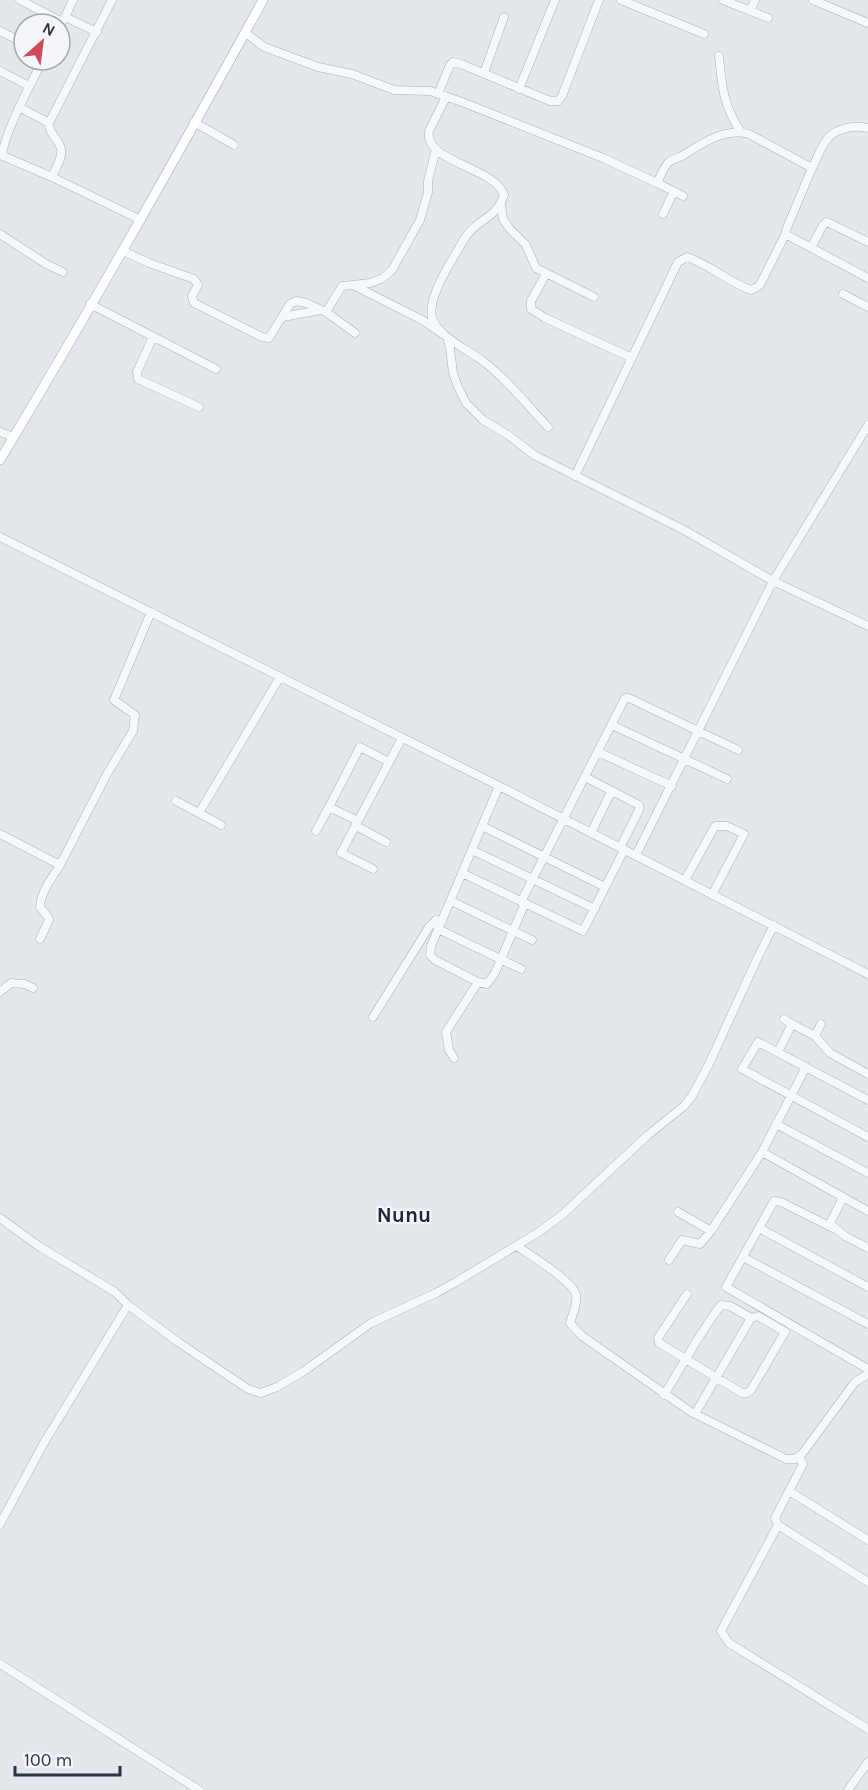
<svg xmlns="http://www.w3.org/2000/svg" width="868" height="1790" font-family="Karla,sans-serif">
<rect width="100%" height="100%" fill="#e4e7ec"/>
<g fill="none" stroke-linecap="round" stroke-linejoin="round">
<!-- minor casing -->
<g stroke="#a9aeb7" stroke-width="9">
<path id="minor" d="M20 0 62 22
M621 0 704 34
M723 0 768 18
M813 0 868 23
M750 11 755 0
M65 17 97 32
M64 19 73 0
M0 31 24 43
M246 33 264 47 318 67 352 74 394 90 430 91 462 102 603 158 657 183C660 177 664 166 669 162 672 159 678 158 682 156 701 144 725 127 749 134L812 168C817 159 821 146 828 138 837 128 855 125 868 128
M719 56C722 86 723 106 741 132
M0 71 29 86
M484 73 504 17
M519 89 555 0
M438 94 450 65 453 62 461 64 550 101H558L562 96 599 0
M446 97 429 131C423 162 495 167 504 195 495 221 476 218 463 241 453 259 427 297 432 317 437 336 465 348 480 359 502 374 529 407 548 427
M19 107 49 123
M194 122 234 145
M3 156 52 177 141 220
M3 156C0 141 34 77 43 60
M812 168 786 230 787 235 868 278
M52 177C55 169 63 158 61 149 59 139 48 133 49 123L112 0
M657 183 683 196
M501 205 503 219 509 228 526 245 536 268 594 297
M663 214 674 191
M0 234 46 264 63 272
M811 248 823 225 827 222 868 242
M123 251 149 263 194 279 198 285 192 296 194 303 262 337 269 338 290 304 296 301 307 303 326 312 342 286 353 285 424 321 447 337 450 348 453 373 458 387 466 403 483 420 508 435 534 455 684 530 773 581 868 425
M546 274 531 301V309L545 318 632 358
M353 285 370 283 383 278 392 270 420 220 428 192V181L436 149
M843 294 868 307
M90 304 216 369
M326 312 355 333
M283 317 320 310
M153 337 137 372 138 379 199 407
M0 432 14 437
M575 476 678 262 687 257C710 265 728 282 751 290L759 286 763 279 786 233
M0 537 499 786 868 974
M612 725 727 779
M598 752 672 786
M585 777 639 805V810L620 848
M499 786 431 946 430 955 435 960 478 982 487 984 495 973 525 903
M176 801 199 813 280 677
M199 813 221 825
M358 821 329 807 360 747 389 762
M356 826 386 842
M482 826 605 887
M316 831 329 807
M591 833 611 792
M0 834 60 865 107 774 133 731 135 715 114 700 151 612
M472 850 595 909
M636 855 773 581 868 626
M373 869 341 853 402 738
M462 873 583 931 624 850
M685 880 715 826H727L744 834 712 895
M451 901 532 940
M521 902 625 698H629L738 750
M438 929 521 969
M40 939 49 920 48 917 40 907C41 891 52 878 60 865
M0 992 11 983 25 984 33 988
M373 1017 429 927 436 920 442 921
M784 1019 792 1024
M815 1036 821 1024
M778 1052 792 1024 815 1036 830 1053 868 1074
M454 1058 449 1050 446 1032 478 982
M868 1100 758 1042 742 1069 868 1137
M776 1124 868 1173
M762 1152 868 1211
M843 1198 831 1221V1225L845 1236 868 1248
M678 1212 711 1231
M0 1218 40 1247 115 1292 128 1305 178 1342 248 1389 261 1393 277 1387 304 1371 371 1323 436 1293 456 1282 539 1232 563 1214 648 1135 684 1106 692 1096 709 1064 756 961 774 925
M759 1228 868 1287
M833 1228 781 1202 774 1201 726 1287 868 1369
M517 1246C530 1255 573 1281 576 1295 578 1304 572 1315 570 1323L582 1336 691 1412 786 1459H795L802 1454 855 1382 868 1374
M743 1257 868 1324
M669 1260 682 1240 700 1244 711 1231 762 1152 806 1067
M664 1395C683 1365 700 1332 721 1305L730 1306 751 1318 758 1316 785 1332 751 1390 747 1393H742L659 1343 658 1338 687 1294
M695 1414 751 1318
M799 1457 803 1464 775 1518 778 1525 868 1582
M789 1491 868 1540
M0 1524 45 1441 128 1305
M778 1525 721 1631 729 1643 868 1729
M0 1664 199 1790
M848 1790 868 1762"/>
</g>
<!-- major casing -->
<g stroke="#a3abb8" stroke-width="10">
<path id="major" d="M0 460C91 308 178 155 263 0"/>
</g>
<!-- minor -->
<use href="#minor" stroke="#f7f8fa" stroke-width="8"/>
<!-- major -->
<use href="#major" stroke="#fff" stroke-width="9"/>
</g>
<g text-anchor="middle" stroke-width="4.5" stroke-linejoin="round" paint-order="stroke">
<!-- quarter labels -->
<g font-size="21" font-weight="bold" fill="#1d2536" stroke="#f4f6f9">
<text x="404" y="1222">Nunu</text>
</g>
</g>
<!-- north arrow -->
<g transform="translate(42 42) rotate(28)"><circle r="28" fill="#f4f6f9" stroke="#a4a8b1" stroke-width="1.5"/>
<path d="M0-4.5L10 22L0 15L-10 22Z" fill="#d1495b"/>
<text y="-9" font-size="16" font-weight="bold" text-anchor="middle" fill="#2b3445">N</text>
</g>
<!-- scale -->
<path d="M15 1766v9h105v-9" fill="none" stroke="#2b3445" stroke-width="3"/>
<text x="24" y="1766" font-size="18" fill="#2b3445" stroke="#f4f6f9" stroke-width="4.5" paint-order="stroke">100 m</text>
</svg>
